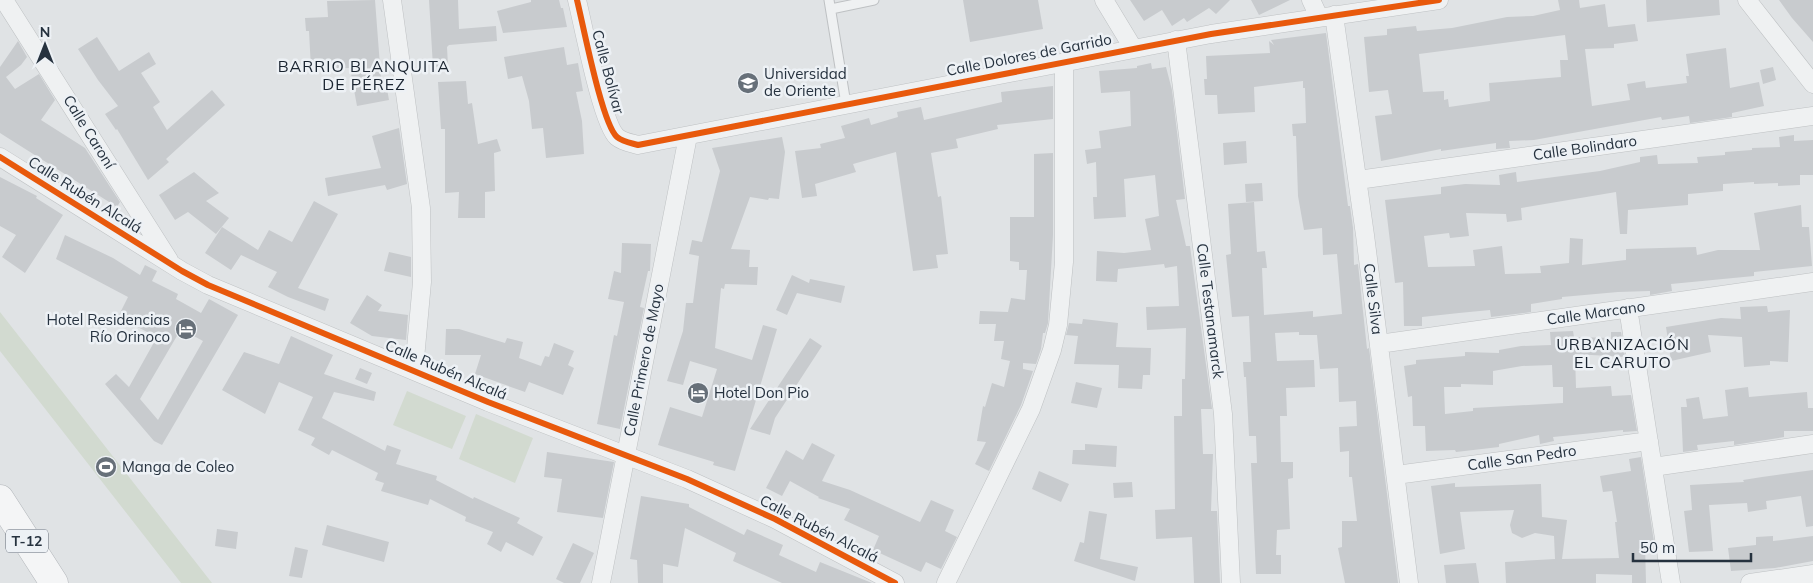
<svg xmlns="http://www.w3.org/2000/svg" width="1813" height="583" font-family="Mulish,sans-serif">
<rect width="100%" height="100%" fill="#e0e3e5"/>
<!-- green -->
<path fill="#d2dad0" d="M0 312 212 583H181L0 351Z
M407 391 466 416 452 449 393 425Z
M476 414 533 438 515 483 459 459Z"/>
<!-- building -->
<path fill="#c8cbce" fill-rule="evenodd" d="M375 0 381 79 385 78 389 100 357 106 350 68 311 69 309 31H306L305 18 328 17 327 1Z
M429 0H458L459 29 496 26 497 41 449 45 447 47 448 66 433 67Z
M531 0H559L561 8H563L567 27 503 33 497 11 531 2Z
M963 0H1038L1043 29 970 42Z
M1130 0H1230L1216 14 1209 8 1187 22 1184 18 1172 26 1162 10 1144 21Z
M1251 0H1290L1259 15Z
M1558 0H1579L1580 8 1605 4 1608 27 1635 24 1638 41 1614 44V48L1585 49 1592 106 1630 100 1627 84 1645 81 1646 88 1687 83 1686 76H1689L1686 54 1726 48 1730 88 1759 82 1764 106 1732 113V117L1690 123 1689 116 1662 120 1661 117 1534 140 1509 141 1510 148 1496 149V143L1441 151V149L1381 161 1375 116 1392 114 1388 90 1369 92 1364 37 1387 35V29L1416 26 1417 31 1452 28 1507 17 1533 16 1560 10ZM1565 35 1568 60H1560L1561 77 1489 83 1490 101 1449 107 1448 99 1444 100V91L1423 92 1419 54Z
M1646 0H1719L1720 15 1647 22Z
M1779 0H1813V42L1792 18Z
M1326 33 1348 206H1350L1353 228 1354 265 1358 264 1367 349 1369 348 1398 583H1345L1338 548 1342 547V521H1357L1352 477H1349V451L1340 452 1339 427 1357 426 1356 401 1339 402 1338 368 1320 369 1317 335H1299V332L1275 333 1277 361 1314 360 1315 387 1286 388 1287 416H1280L1281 462H1293V478L1288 479 1290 529 1277 530 1276 555H1281V574H1256L1251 463H1257L1256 436H1249L1246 377H1244L1243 362H1251L1249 316 1232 317 1226 255 1231 254 1228 204 1254 202 1257 252 1265 251 1267 268H1262L1264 315 1313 311V317L1342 314 1337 254 1323 255 1322 228 1304 230 1298 196 1296 136H1293L1292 124 1306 123 1305 88H1303V81L1254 87 1255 112 1218 114 1217 95H1205L1204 79H1207L1206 56 1270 53 1269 41 1274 45 1271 40Z
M97 37 119 71 149 52 156 64 141 73 160 102 153 107 167 130 212 90 225 105 166 159 169 162 148 180 117 129 116 130 105 114 118 106 98 80 78 49Z
M18 41 27 57 21 65 6 77 15 89 39 74 55 100 41 120 85 148 120 202 117 207 0 133V67Z
M564 47 567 65 578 63 583 91 576 92 582 121 584 154 546 158 543 128 532 129 529 101 522 76 508 79 504 57Z
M1151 63 1152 69 1166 67 1172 90 1185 199 1176 200 1186 246H1190L1212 409H1201L1203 454H1213L1211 511H1217L1220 583H1194L1192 537 1156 539 1155 510 1175 509 1174 416H1182V379H1185L1186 328 1147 330 1146 307 1179 306 1177 266 1165 268 1164 264 1118 269 1117 282 1096 281 1097 251 1124 253 1151 250 1145 219 1159 216 1155 175 1124 179 1126 217 1094 219 1093 197H1097L1096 162 1087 164 1085 150 1101 148 1099 131 1131 126 1130 91 1101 93 1099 71 1137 68V66Z
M1773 67 1776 80 1763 84 1760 70Z
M466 81 468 104 472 103 478 144 497 139 501 151 494 153 495 191 485 192V218H458L459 192 445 193V129H441L438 82Z
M1053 86V119L997 125 998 129 956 139 958 148 931 153 938 197 941 196 948 254 936 255 938 268 913 271 896 152 853 164 856 172 815 184 817 196 802 198 795 151 821 148 820 144 845 138 841 126 869 118 871 125 898 117 897 112 921 107 924 120 1002 102 1001 92Z
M399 128 407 184 387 190 385 185 328 196 325 178 381 168 372 136Z
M1794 135V141L1813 140V175H1800V185L1778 186V183L1754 184V182L1723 184V191L1688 194V205L1628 210 1627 234H1620L1616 192 1521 208 1522 220 1507 222 1506 214 1466 213 1469 236 1450 238 1449 233 1424 236 1428 267 1475 266 1473 250 1502 246 1505 274 1541 273 1540 266 1569 263 1570 238 1583 239 1582 265 1626 260V249L1696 247 1697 255 1718 250H1760L1754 213 1801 205 1802 227H1809L1812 266 1754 272V276L1671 284 1672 291 1650 295V291L1618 292 1562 297V299L1531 304V312L1491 317 1490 310 1459 313 1422 317V326H1404L1403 282 1395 283 1385 200 1441 194V187L1465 184 1500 185 1499 175 1516 172 1517 182 1600 171 1640 162V157L1657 155 1658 164 1698 163 1697 157 1725 155V152L1752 150V148L1780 147 1779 137Z
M782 137 785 152 779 199 769 198 768 200 750 197 731 249 750 250 749 267H758L757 285 725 284 724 289 721 288 715 348 752 360 763 325 777 329 735 471 713 465 714 462 658 445 670 407 702 417 717 369 690 361 683 385 667 381 683 331 686 303H693L699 256 689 254 692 240 702 242 720 171 712 148Z
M1246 141 1247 163 1224 165 1223 143Z
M1053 153V235L1048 323 1045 333H1043L1041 349 1036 364 1023 363V369L1033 371 1021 405 989 471 975 464 986 442 977 441 983 406 985 407 992 383 1004 387 1010 361 1001 359 1004 341H994L996 324H979L980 311 1008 312 1011 298 1025 300 1027 270H1019V262L1010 261V217H1034V154Z
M194 172 219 193 206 201 229 218 216 234 188 212 175 220 159 195Z
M0 177 37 196 36 198 63 215 25 273 2 257 16 235 0 226Z
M1262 183 1263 201 1246 202 1245 184Z
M314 201 338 214 298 288 329 299 325 311 288 297 268 287 277 272 241 255 231 270 205 253 222 227 258 250 269 230 292 242Z
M65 235 113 258 140 275 145 265 157 271 152 281 178 294 176 299 201 313 209 299 238 315 162 445 154 441 105 384 116 374 129 387 157 337 118 317 128 297 56 259ZM181 329 203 341 158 420 140 399Z
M622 243 651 244 650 271H648L640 307 644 308 620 429 597 424 614 335 617 336 624 302 608 299 614 271 621 273Z
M389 252 411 257V277L384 271Z
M792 275 809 283 810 279 845 286 841 303 797 293 787 315 776 310Z
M367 295 382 305 378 311 408 315 406 340 372 336 350 323Z
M1767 306 1768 312 1790 310 1788 362 1770 361V365L1744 367 1742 337 1708 335 1711 352 1671 361 1666 327 1721 318 1741 319 1740 307Z
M1083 319 1118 323 1116 347 1151 348 1150 375H1143L1142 389 1118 388 1119 365 1074 364 1078 336 1066 335 1069 323 1082 324Z
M446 329H459L505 343 507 338 523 342 519 358 541 366 545 356 549 357 554 343 574 351 568 365 574 368 563 395 529 382 525 392 475 374 481 355H445Z
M1573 331 1574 337 1611 338V332H1621L1625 357 1575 354 1576 388 1611 386 1612 396 1631 395 1637 431 1623 432V430L1553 437 1554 441 1540 444 1539 435 1499 444V447L1456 452 1455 450 1426 451 1425 426H1413L1412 396 1408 397 1404 366 1416 364V360L1465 356V352L1499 353V350L1521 346 1551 345 1550 332ZM1552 365 1553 387H1563V403L1473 408V411L1445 414 1444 387H1461V384L1493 385V371L1522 366Z
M291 336 333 355 324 374 376 392 374 401 334 392 322 418 385 451 387 445 401 450 396 464 437 476 436 480 473 499 474 497 520 518 517 523 543 537 533 556 506 542 501 552 487 544 493 532 465 521 466 517 430 499 428 505 381 491 384 483 375 480 378 473 332 450 329 455 311 445 315 438 298 430 313 397 279 382 265 414 222 390 244 352 279 364Z
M810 338 822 346 775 418 770 435 750 429Z
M360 368 372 373 367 384 355 379Z
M1076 382 1102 388 1097 408 1071 403Z
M1748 387 1749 397 1807 392 1808 408H1813V431H1784V437L1734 445V441L1697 445 1698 450 1683 452 1681 407H1687L1686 399 1699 397 1703 419 1728 416 1725 390Z
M812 443 835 455 822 481 850 490 920 522 931 500 954 510 945 531 957 537 941 569 926 562 921 572 873 550 879 536 844 520 850 509 818 498 819 497 790 481 782 496 766 488 786 450 803 460Z
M1085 444 1117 446 1116 467 1072 464 1073 450H1085Z
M547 452 614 462 603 518 557 512 562 479 544 477Z
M1641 457 1654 542 1645 543 1646 583H1632V575L1596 574V583H1506L1505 562 1555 559 1554 536 1535 533 1522 538 1512 533 1510 525 1514 510 1460 512 1465 549 1440 554 1431 486 1455 483V487L1541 484 1542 517 1567 520 1562 559 1619 558 1615 522H1617L1612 491 1603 492 1600 476 1631 471 1629 459Z
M1813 470V526L1806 527 1801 496 1766 501 1767 509 1748 512 1747 503 1709 505 1713 551 1689 552 1684 511 1692 510 1690 485 1744 482 1743 480 1762 477Z
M1039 471 1069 484 1061 502 1032 489Z
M1132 482 1133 497 1114 498 1113 483Z
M641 496 689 504V507L744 535 747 529 783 545 779 555 816 572 820 562 872 583H782L733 561 736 553 685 528 678 567 663 564V583H638L637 560 630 559Z
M1089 511 1107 514 1100 559 1138 567 1135 581 1074 561 1080 542 1084 543Z
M327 525 389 542 384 562 322 545Z
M217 529 238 532 236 549 215 546Z
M1773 536V541L1813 536V561L1775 568 1731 571 1728 548 1756 545V537Z
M573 543 594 553 580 583H564L556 579Z
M295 547 308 550 302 578 289 576Z
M1476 563 1479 583H1446L1444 565Z"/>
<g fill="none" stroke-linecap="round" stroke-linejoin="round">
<!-- lane casing -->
<g stroke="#bec1c3" stroke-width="11">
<path id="lane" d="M829 0 846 104
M831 9 874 0"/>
</g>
<!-- street casing -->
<g stroke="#bec1c3" stroke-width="19">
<path id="street" d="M4 0 169 260
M392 0 421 208 422 282 414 370
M577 0C583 24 602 124 617 137 623 142 631 143 638 145L1211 34 1439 0
M1104 0 1133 48
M1311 0 1319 17
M1747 0 1813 84
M1334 15 1365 235 1409 583
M1176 40 1223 414 1231 583
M0 157 182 271 208 285 488 402 687 479 775 519 895 583
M1358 180 1813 116
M1628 308 1671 583
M1379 344 1813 282
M1653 467 1813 444
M1396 475 1649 441
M601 583 688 136
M946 583 1031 409 1052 350 1058 325 1064 262V62
M1750 583 1813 574"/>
</g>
<!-- highway casing -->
<g stroke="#b2b6ba" stroke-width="29">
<path id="highway" d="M0 499 54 583"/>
</g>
<!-- lane -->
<use href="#lane" stroke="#eff1f2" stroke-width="9"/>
<!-- street -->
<use href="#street" stroke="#eff1f2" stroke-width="18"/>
<!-- highway -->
<use href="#highway" stroke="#f4f5f6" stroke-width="28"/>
<!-- cycleway casing -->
<g stroke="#edf1f5" stroke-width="9">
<path id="cycleway" d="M577 0C583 24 602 124 617 137 623 142 631 143 638 145L1211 34 1439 0
M0 157 182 271 208 285 488 402 687 479 775 519 895 583"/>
</g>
<!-- cycleway -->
<use href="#cycleway" stroke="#e8590c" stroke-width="6"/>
</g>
<!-- icons -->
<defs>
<g id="university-disc" transform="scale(1.125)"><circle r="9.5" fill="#677079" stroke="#edf1f5"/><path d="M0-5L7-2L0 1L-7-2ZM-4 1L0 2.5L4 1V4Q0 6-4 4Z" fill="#fff"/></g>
<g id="hotel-disc" transform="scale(1.125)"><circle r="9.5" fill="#677079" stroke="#edf1f5"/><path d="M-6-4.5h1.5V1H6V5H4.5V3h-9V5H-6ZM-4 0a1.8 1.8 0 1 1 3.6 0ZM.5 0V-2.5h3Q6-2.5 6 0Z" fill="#fff"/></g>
<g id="stadium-disc" transform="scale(1.125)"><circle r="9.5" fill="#677079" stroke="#edf1f5"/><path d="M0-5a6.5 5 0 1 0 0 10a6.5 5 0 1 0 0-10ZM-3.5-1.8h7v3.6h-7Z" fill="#fff"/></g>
</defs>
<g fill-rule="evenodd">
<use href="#university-disc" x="748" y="83"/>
<use href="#hotel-disc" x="186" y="329"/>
<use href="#hotel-disc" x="698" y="393"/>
<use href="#stadium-disc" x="106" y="467"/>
</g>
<g text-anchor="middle" stroke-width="5" stroke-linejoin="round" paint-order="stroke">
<!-- shield labels -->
<rect fill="#edf1f5" stroke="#626b76" stroke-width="1" x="6" y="529.5" width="42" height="23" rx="4"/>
<g font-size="14" font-weight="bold" fill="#26323f">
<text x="27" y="546">T-12</text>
</g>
<!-- street labels -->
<g font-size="15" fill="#26323f" stroke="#edf1f5">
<text transform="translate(1029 55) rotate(-11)" y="5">Calle Dolores de Garrido</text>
<text transform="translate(608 72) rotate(75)" y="5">Calle Bolívar</text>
<text transform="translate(89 132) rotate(58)" y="5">Calle Caroní</text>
<text transform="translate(1585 148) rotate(-8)" y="5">Calle Bolindaro</text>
<text transform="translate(85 195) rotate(32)" y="5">Calle Rubén Alcalá</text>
<text transform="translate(1373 299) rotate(83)" y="5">Calle Silva</text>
<text transform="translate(1210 311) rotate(83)" y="5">Calle Testanamarck</text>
<text transform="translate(1596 313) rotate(-8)" y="5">Calle Marcano</text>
<text transform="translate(644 360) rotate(-79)" y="5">Calle Primero de Mayo</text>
<text transform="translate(446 370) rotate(23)" y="5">Calle Rubén Alcalá</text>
<text transform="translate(1522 458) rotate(-8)" y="5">Calle San Pedro</text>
<text transform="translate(819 529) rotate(27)" y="5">Calle Rubén Alcalá</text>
</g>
<!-- poi labels -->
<g font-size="15" fill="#26323f" stroke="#edf1f5" text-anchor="start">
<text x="764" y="79">Universidad<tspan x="764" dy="17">de Oriente</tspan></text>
<text x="170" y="325" text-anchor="end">Hotel Residencias<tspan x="170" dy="17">Río Orinoco</tspan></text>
<text x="714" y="398">Hotel Don Pio</text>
<text x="122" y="472">Manga de Coleo</text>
</g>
<!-- neighbourhood labels -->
<g font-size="16" letter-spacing="1" fill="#19232f" stroke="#edf1f5">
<text x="364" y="72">BARRIO BLANQUITA<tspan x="364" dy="18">DE PÉREZ</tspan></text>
<text x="1623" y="350">URBANIZACIÓN<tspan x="1623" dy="18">EL CARUTO</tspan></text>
</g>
</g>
<!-- north arrow -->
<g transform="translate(45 45)" stroke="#edf1f5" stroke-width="4" paint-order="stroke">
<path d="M0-4L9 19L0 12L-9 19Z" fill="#26323f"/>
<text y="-8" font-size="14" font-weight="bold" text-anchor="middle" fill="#26323f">N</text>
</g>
<!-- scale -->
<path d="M1633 553v8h118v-8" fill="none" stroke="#26323f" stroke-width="2.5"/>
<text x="1640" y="553" font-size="15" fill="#26323f" stroke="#edf1f5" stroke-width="4" paint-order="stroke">50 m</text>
</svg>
